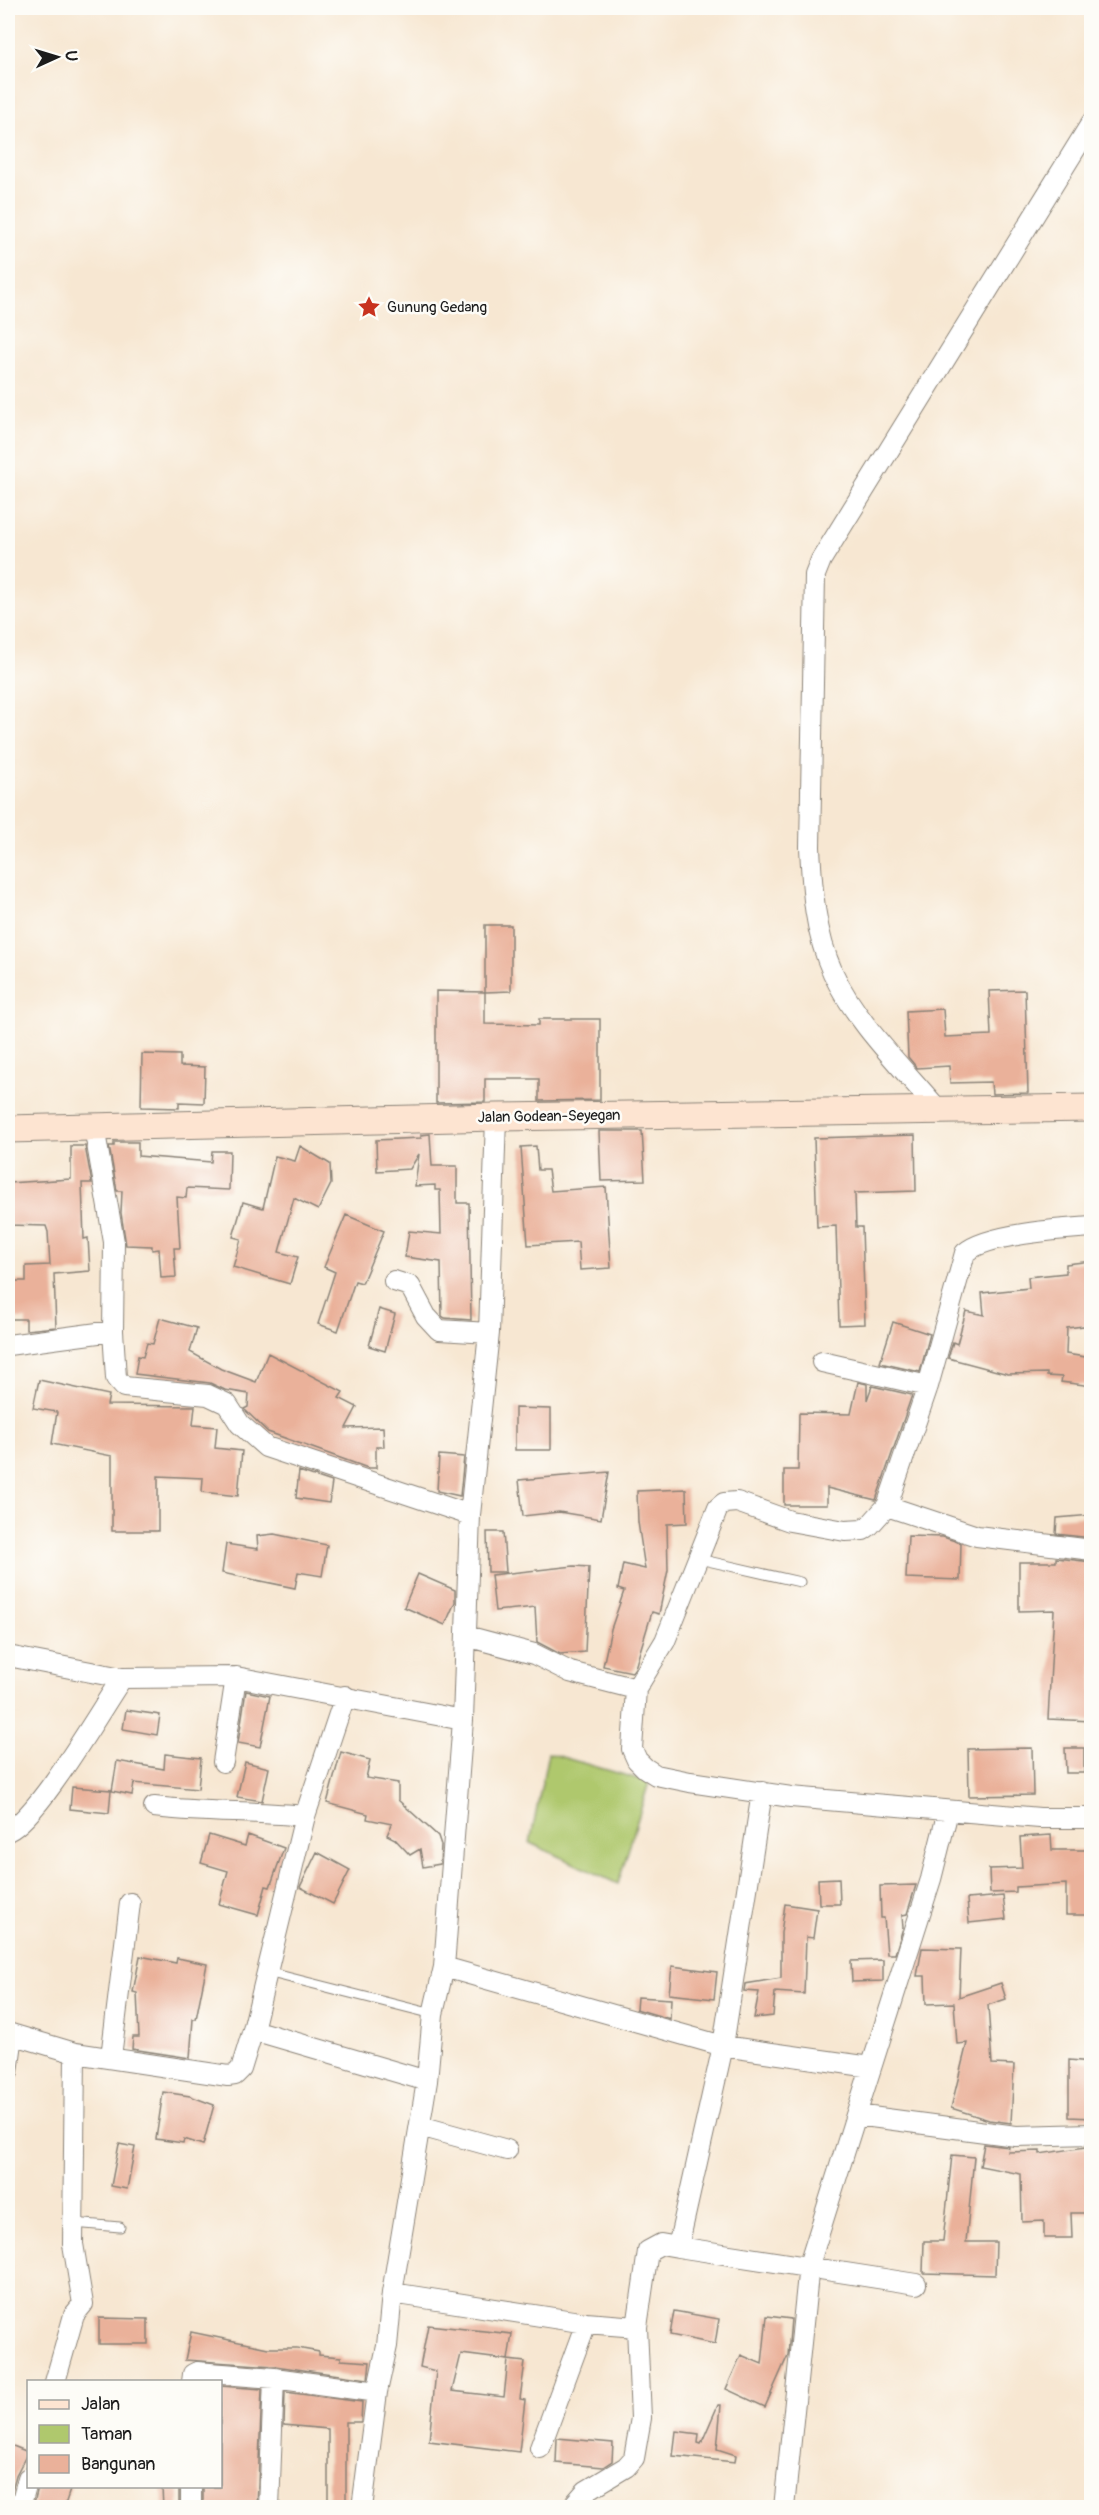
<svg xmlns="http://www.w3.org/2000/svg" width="1099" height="2515" font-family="Pangolin,sans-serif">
<rect width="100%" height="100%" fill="#fdfcf7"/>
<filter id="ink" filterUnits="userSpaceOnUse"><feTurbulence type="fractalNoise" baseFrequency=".0167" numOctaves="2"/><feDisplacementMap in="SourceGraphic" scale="12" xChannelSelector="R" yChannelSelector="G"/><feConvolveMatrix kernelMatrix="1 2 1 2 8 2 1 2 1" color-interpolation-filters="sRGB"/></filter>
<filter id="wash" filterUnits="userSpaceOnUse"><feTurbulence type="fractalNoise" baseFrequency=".008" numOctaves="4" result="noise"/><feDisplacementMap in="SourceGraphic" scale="24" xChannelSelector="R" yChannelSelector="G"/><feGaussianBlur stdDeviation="1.35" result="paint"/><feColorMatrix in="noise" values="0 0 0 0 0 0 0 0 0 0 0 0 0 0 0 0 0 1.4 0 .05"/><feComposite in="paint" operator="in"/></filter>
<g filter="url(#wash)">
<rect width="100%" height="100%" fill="#f7e7d2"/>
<!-- green -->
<path fill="#afc86d" stroke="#667244" stroke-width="1.5" d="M548 1753 649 1782 618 1884 530 1843Z"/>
<g id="blocks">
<!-- building -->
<path fill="#eab19a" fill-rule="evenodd" d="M485 925H511V991L485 992Z
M1025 990 1028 1093 992 1094 991 1082 950 1083 949 1066 917 1068 908 1057 906 1011 943 1009 945 1037 991 1035 989 991Z
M436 991 485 992V1024L539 1025V1019H600V1100L539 1101V1079H485V1102L436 1103Z
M142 1054 180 1055V1066L205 1067 204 1103 179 1102V1108L141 1107Z
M599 1131H642L645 1180 601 1181Z
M430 1134 432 1166H457V1203H469L471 1320 445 1318 442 1316 441 1262 405 1257 409 1231 441 1234 440 1190H435V1185L415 1186 419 1154 410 1169 377 1171 376 1140 421 1138V1135Z
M915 1135 916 1191 855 1193 856 1227H862L865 1324 839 1325 836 1226 817 1227 814 1138Z
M114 1142H138V1156L211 1162 212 1151H230L229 1190 187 1188 186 1198 177 1197 180 1248H174L176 1277 161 1278 159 1249 152 1250V1246L126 1245 121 1213 122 1191H117L109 1146H114Z
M71 1146H85L92 1183H82L84 1239 88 1238 90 1271 54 1274 56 1327 26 1330V1319H8V1281H26V1266L50 1265 48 1232 46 1226 8 1225V1183L71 1179Z
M300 1146 330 1164 331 1184 318 1210 294 1198 279 1252 298 1257 290 1284 233 1267 241 1239 233 1237 243 1202 263 1208 275 1156 295 1161Z
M536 1146 538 1170H548L551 1191 606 1187 611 1268 580 1270 578 1242 528 1245 521 1147Z
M346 1215 384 1231 362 1283 355 1281 338 1331 318 1324 335 1272 324 1267Z
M1092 1261V1325L1067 1328 1066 1354 1092 1358V1386L1061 1382 1062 1377 1047 1376V1373L1008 1374 948 1358 953 1342 957 1344 966 1311 984 1315 982 1293 1029 1288 1028 1277 1066 1273V1264Z
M379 1309 395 1314 385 1351 369 1346Z
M160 1318 197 1328 190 1352 221 1369 256 1382 268 1353 343 1392 339 1398 357 1407 346 1428 383 1427 384 1447H376V1468H368L268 1432 244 1409 248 1407 249 1394 225 1390 210 1383 135 1374 138 1356 143 1357 147 1343 153 1344Z
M893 1322 930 1334 920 1372 880 1363Z
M39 1380 109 1395 107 1405 195 1406 193 1425 217 1427 215 1448 242 1451 238 1496 202 1492 203 1478 158 1476V1531H112V1456L52 1444 57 1412 33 1408Z
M858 1382 867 1384V1400L872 1386 912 1395 876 1500 827 1488V1505H784V1470H798L799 1413 851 1414Z
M515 1408 551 1409V1450H515Z
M439 1455 464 1457 460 1496 437 1491Z
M299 1471 332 1482 329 1503 296 1498Z
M609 1472 601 1519 559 1512 523 1516 519 1480Z
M686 1489 687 1523 667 1524 668 1570 659 1614 652 1612 635 1668 632 1672 603 1666 611 1629 624 1591 618 1589 623 1564 645 1569 638 1522 637 1491Z
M1092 1515V1538L1056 1534 1057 1518Z
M487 1532H503L506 1572H488Z
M274 1534 327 1545 322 1576 298 1572 295 1588 222 1573 226 1544 258 1549 257 1536Z
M908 1536 943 1537 961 1543 960 1580 906 1578Z
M1056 1558 1092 1562V1721L1048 1719 1054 1610 1019 1611V1562H1056Z
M574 1566 589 1567 585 1652 560 1654 537 1642 535 1607 495 1611 491 1575Z
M418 1574 455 1590V1602L445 1625 404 1607Z
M246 1691 270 1696 260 1747 238 1743Z
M126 1710 160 1715 157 1735 123 1729Z
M1032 1748 1033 1795 969 1796 968 1749Z
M1065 1748H1084V1773H1066Z
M341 1752 370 1760 366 1778 398 1783V1800L438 1836 441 1845 440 1864 423 1867 420 1849 410 1855 395 1839 387 1835 392 1824 367 1819 368 1814 327 1803Z
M165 1754 201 1758 198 1789 134 1783 132 1795 112 1791 117 1761 164 1769Z
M245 1762 269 1768 262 1801 237 1797Z
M72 1787 111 1790 109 1813 70 1809Z
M209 1835 245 1846 248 1835 284 1848 270 1887 266 1886 258 1915 219 1904 228 1871 201 1863Z
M1051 1835 1052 1850H1092V1915H1066V1884L1016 1887V1892L990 1893 989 1869 1022 1868 1020 1837Z
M317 1852 350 1870 333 1904 300 1887Z
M839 1878 840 1904H819L818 1879Z
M916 1885 907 1914 902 1915 903 1928 895 1954H887L884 1918H881L880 1886Z
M1003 1896 1006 1919 969 1923 967 1899Z
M785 1904 817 1909 813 1938 806 1937 804 1994 775 1992 773 2016 754 2018 759 1992 744 1991 745 1984 781 1978V1933Z
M922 1948 961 1949 959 1997 1001 1983 1006 1999 988 2005 992 2064 1014 2065 1011 2123 989 2120 951 2108 967 2043 957 2044 954 2003 926 2004 925 1976H917Z
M140 1956 176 1963 177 1958 207 1964 196 2019H193L190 2058 132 2049 133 2037H139L137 1993 133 1992Z
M883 1960V1981L852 1982 851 1961Z
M672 1966 717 1972 714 1999 669 1994Z
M637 1997 671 1999 670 2019 636 2009Z
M1069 2060 1092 2062V2118L1069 2117Z
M163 2092 190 2096 214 2105 203 2145 184 2139 183 2143 156 2139Z
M119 2144 135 2147 127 2189 111 2186Z
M984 2144 1009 2147 1008 2152 1040 2151V2154L1092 2146V2213H1071L1072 2238H1044V2221L1022 2222 1021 2174 980 2166Z
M952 2155 974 2157 966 2242H996L995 2275 923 2273 924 2241H943Z
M674 2311 719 2319 715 2344 670 2335Z
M767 2316 791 2319 788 2355 765 2407 726 2389 741 2355 762 2364Z
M99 2318 148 2319V2344H99Z
M428 2325 512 2334 508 2360 525 2362 520 2399 525 2400 519 2452 429 2441 436 2371 420 2367ZM461 2354 508 2360 504 2397 452 2391Z
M191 2332 268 2348H297L319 2352V2355L341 2357V2360L370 2362 368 2379 275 2366 185 2360Z
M220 2386 262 2389 257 2508H203V2487H220Z
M285 2392 362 2402 361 2422H346V2508H328V2429L284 2425Z
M718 2405H721L717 2449 736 2455 735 2462 673 2456 676 2431 699 2434 698 2443 701 2444Z
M557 2438 613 2443 612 2461 603 2467 556 2463Z
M8 2444 28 2452 16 2475 9 2501Z
M38 2487H71L64 2508 33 2507Z
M162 2487H179V2508H163Z"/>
</g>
</g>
<g filter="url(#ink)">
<use href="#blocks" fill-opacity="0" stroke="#8a8277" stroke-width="1.5"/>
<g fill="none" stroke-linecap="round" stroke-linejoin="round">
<!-- service casing -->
<g stroke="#8a8277" stroke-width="11">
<path id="service" d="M699 1559 800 1582
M267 1972 433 2014
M73 2223 120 2227"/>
</g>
<!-- minor casing -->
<g stroke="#8a8277" stroke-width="22">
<path id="minor" d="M940 1112C905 1070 856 1023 833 973 815 934 812 889 810 847L815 575 821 560 1092 122
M94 1127 114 1242 113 1331
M1092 1227C1062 1229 986 1234 965 1253L928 1386 887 1506 870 1525 863 1530 845 1531 790 1521 737 1502 724 1503 718 1508 665 1641 636 1689 632 1749 637 1760 645 1768 656 1775 690 1782 791 1797 1040 1818H1092
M394 1281 410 1286 426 1316 439 1330 489 1333
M8 1345 113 1331 116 1378 124 1387 208 1395 227 1404 240 1424 266 1447 470 1515
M822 1362 928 1386
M887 1506 977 1536 1092 1550
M466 1636 534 1654 570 1672 636 1689
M8 1656 122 1678 236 1677 463 1720
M223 1762 236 1677
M154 1807C204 1813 255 1811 305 1816
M8 1831C39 1817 100 1710 122 1678
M444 1967 723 2046 871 2067
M253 2030 427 2081
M8 2033 75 2053 228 2076 235 2075 241 2069 253 2030 305 1816 345 1696
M111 2057 130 1903
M8 2072 13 2035
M856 2115 931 1879 948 1811
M420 2126 507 2150
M678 2247 916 2284
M392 2293 586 2323 637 2327
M55 2382 74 2315 83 2304 73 2244 75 2053
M192 2382 193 2374 197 2372 274 2378 377 2392
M540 2448 586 2323
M20 2508 28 2478
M191 2508V2486
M269 2508 274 2378
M362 2508 377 2392 387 2346 392 2293 427 2081 433 2014 444 1967 463 1720 470 1515 489 1333 496 1117
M571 2508 586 2491 626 2467 634 2458 641 2418 637 2327 648 2251 661 2244 678 2247 723 2046 762 1792
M784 2508 809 2265 856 2115 1016 2136 1092 2134"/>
</g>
<!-- secondary casing -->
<g stroke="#8a8277" stroke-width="29">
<path id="secondary" d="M8 1129 496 1117 1092 1108"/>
</g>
<!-- service -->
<use href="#service" stroke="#fff" stroke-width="9"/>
<!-- minor -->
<use href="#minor" stroke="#fff" stroke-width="20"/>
<!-- secondary -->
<use href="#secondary" stroke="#fde4d1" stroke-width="27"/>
</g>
</g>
<!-- icons -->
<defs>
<g id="sight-bare" transform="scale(1.8)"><path d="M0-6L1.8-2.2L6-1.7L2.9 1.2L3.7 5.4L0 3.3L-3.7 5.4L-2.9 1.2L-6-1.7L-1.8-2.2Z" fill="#c8321e" stroke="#fdfcf7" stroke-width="2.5" paint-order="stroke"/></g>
</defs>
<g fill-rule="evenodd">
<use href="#sight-bare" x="369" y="307"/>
</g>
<g text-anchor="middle" stroke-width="5" stroke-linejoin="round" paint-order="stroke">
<!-- poi labels -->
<g font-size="15" fill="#1c1c1c" stroke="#fdfcf7" text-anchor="start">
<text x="387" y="312">Gunung Gedang</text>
</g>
<!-- street labels -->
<g font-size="15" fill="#1c1c1c" stroke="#fdfcf7">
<text transform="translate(549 1116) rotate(-1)" y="5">Jalan Godean-Seyegan</text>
</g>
</g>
<!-- margin -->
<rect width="1099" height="2515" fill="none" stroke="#fdfcf7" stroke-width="30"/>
<!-- legend -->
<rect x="27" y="2380" width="195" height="108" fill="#fdfcf7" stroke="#a3a29f" stroke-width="1.5"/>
<rect x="39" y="2400" width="30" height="9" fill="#fde4d1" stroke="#a3a29f" stroke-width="1.5"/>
<text x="81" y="2410" font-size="18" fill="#1c1c1c">Jalan</text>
<rect x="39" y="2425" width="30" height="18" fill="#afc86d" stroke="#a3a29f" stroke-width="1.5"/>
<text x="81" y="2440" font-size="18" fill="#1c1c1c">Taman</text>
<rect x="39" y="2455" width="30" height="18" fill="#eab19a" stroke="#a3a29f" stroke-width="1.5"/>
<text x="81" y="2470" font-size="18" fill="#1c1c1c">Bangunan</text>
<!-- north arrow -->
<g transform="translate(57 57) rotate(86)" stroke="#fdfcf7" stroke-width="4.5" paint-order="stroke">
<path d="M0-4.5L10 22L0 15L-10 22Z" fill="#1c1c1c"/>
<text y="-9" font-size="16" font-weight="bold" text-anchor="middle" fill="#1c1c1c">U</text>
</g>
</svg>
